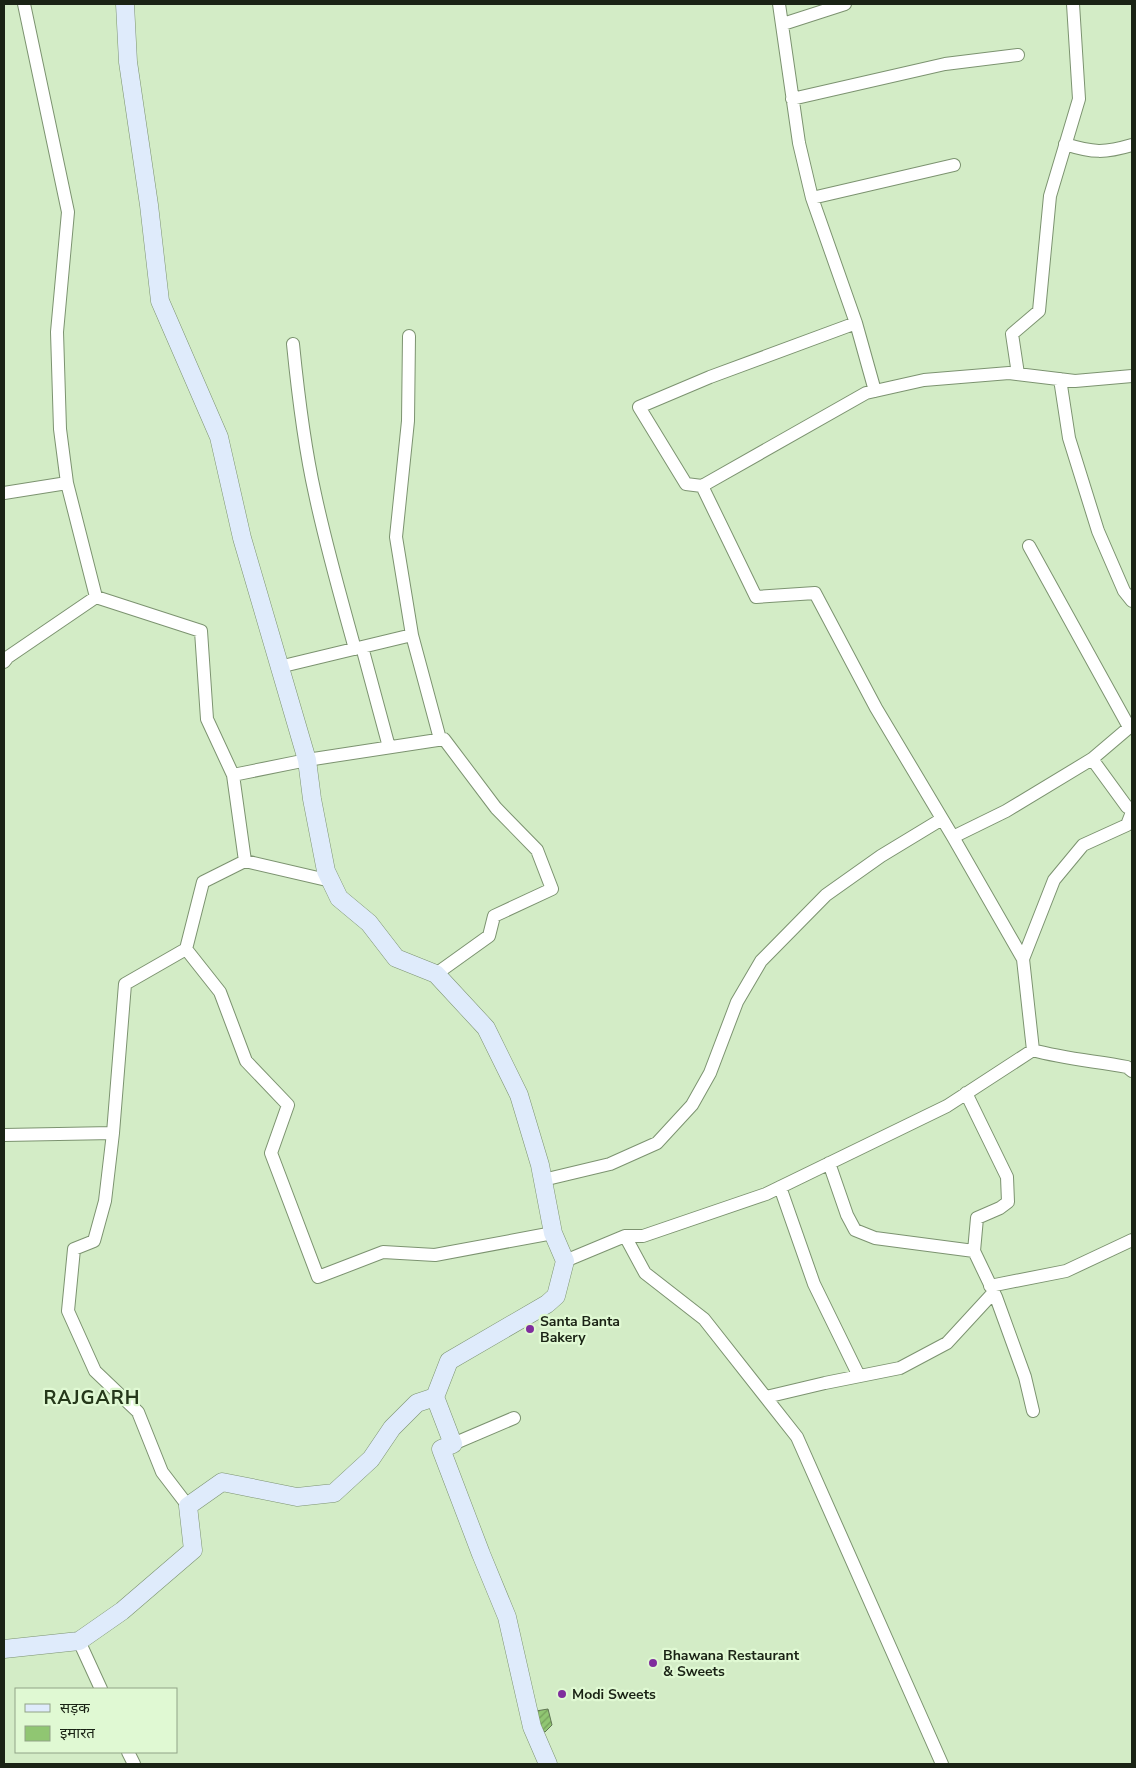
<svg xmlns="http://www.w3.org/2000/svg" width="1136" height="1768" font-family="'Nunito Sans','Noto Sans Devanagari',sans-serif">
<defs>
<pattern id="building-hatch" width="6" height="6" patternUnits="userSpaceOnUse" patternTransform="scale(1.25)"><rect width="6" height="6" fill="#90c672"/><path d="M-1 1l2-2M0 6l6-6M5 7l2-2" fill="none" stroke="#75a05c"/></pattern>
</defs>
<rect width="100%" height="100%" fill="#d3ecc6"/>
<!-- building -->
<path fill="url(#building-hatch)" stroke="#607654" d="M548 1709 552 1725 545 1732 539 1728 536 1711Z"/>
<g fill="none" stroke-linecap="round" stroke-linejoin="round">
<!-- street casing -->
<g stroke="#7c9370" stroke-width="14">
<path id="street" d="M24 4 68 212 57 332 60 429 67 483 96 597
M779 4 799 143 812 198 856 323 875 391
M783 24 845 4
M792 99 945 64 1018 55
M1065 144C1093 153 1105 153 1132 145
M812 198 954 165
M856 323 710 377 639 407 686 484 702 486 756 597 815 593 876 708 953 837 1023 959 1033 1050C1064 1059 1096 1061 1127 1067L1132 1071
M409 336 408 421 396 537 412 635
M293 344C298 394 304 445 315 494 326 546 341 598 355 649
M1018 374 1012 334 1039 311 1050 196 1079 99 1073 4
M1060 379 1069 438 1098 531 1124 591 1132 601
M702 486 866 393 924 380 1009 373 1075 381 1132 376
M4 493 67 483
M1029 546 1129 727
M362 647 389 747
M4 662 8 657 96 597 201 631 207 719 233 775
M279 667 412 635 440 739
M1092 759 1132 725
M953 837 1006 811 1092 759 1127 807 1132 808
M245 861 331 881
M1023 959 1054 880 1083 845 1127 825 1132 812
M436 974 489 936 494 916 552 889 537 850 496 808 444 739 307 760 233 775 245 861 203 882 186 949 220 992 246 1061 288 1105 271 1153 318 1277 383 1252 435 1255 553 1233
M966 1093 1007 1177 1008 1202 1000 1208 977 1218 974 1251 996 1297 1025 1377 1033 1411
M113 1133 105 1201 94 1241 74 1249 68 1311 95 1371 138 1412 162 1472 188 1506
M4 1135 113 1133 125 984 186 949
M829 1163 847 1215 855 1230 875 1238 974 1251
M543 1180 610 1164 657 1143 692 1105 710 1073 737 1002 761 961 826 895 881 856 942 819
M780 1187 814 1284 859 1376
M625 1236 645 1273 704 1319 797 1437 942 1764
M565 1261 625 1236H643L766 1194 947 1106 1033 1050
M990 1286 1066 1271 1132 1240
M766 1397 825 1383 900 1368 947 1343 994 1292
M453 1444 514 1418
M79 1641 101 1689
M128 1752 134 1764"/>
</g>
<!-- secondary casing -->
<g stroke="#7c9370" stroke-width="19">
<path id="secondary" d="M435 1397 453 1444 441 1449 481 1554 507 1617 532 1727 548 1764
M4 1649 79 1641 122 1611 193 1550 188 1506 222 1482 297 1497 334 1493 371 1459 392 1428 417 1403 435 1397 449 1361 547 1304 556 1296 565 1261 553 1233 540 1165 519 1095 486 1028 436 974 396 958 369 923 339 898 326 871 312 799 307 760 242 538 219 437 160 301 149 205 128 62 125 4"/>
</g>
<!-- street -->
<use href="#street" stroke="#fff" stroke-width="12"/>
<!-- secondary -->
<use href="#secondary" stroke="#dfebfb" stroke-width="18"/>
</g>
<!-- markers -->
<g fill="#7f2d9d" stroke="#e0f9d3" stroke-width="2">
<circle cx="530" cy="1329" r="5"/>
<circle cx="653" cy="1663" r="5"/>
<circle cx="562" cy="1694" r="5"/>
</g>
<g text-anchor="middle" stroke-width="4.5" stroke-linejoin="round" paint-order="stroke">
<!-- poi labels -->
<g font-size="14" font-weight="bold" fill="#1a2315" stroke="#e0f9d3" text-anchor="start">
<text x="540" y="1326">Santa Banta<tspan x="540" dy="16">Bakery</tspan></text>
<text x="663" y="1660">Bhawana Restaurant<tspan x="663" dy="16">&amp; Sweets</tspan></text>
<text x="572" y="1699">Modi Sweets</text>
</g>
<!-- district labels -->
<g font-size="19" font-weight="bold" letter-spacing="1" fill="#25381a" stroke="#e0f9d3">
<text x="92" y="1404">RAJGARH</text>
</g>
</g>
<!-- border -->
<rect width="1136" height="1768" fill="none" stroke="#1a2315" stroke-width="10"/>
<!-- legend -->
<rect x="15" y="1688" width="162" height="65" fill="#e0f9d3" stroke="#91a387"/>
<rect x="25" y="1704" width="25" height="8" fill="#dfebfb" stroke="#91a387"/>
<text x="60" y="1713" font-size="15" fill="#1a2315">सड़क</text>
<rect x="25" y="1726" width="25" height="15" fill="#90c672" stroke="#91a387"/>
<text x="60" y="1738" font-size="15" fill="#1a2315">इमारत</text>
</svg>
